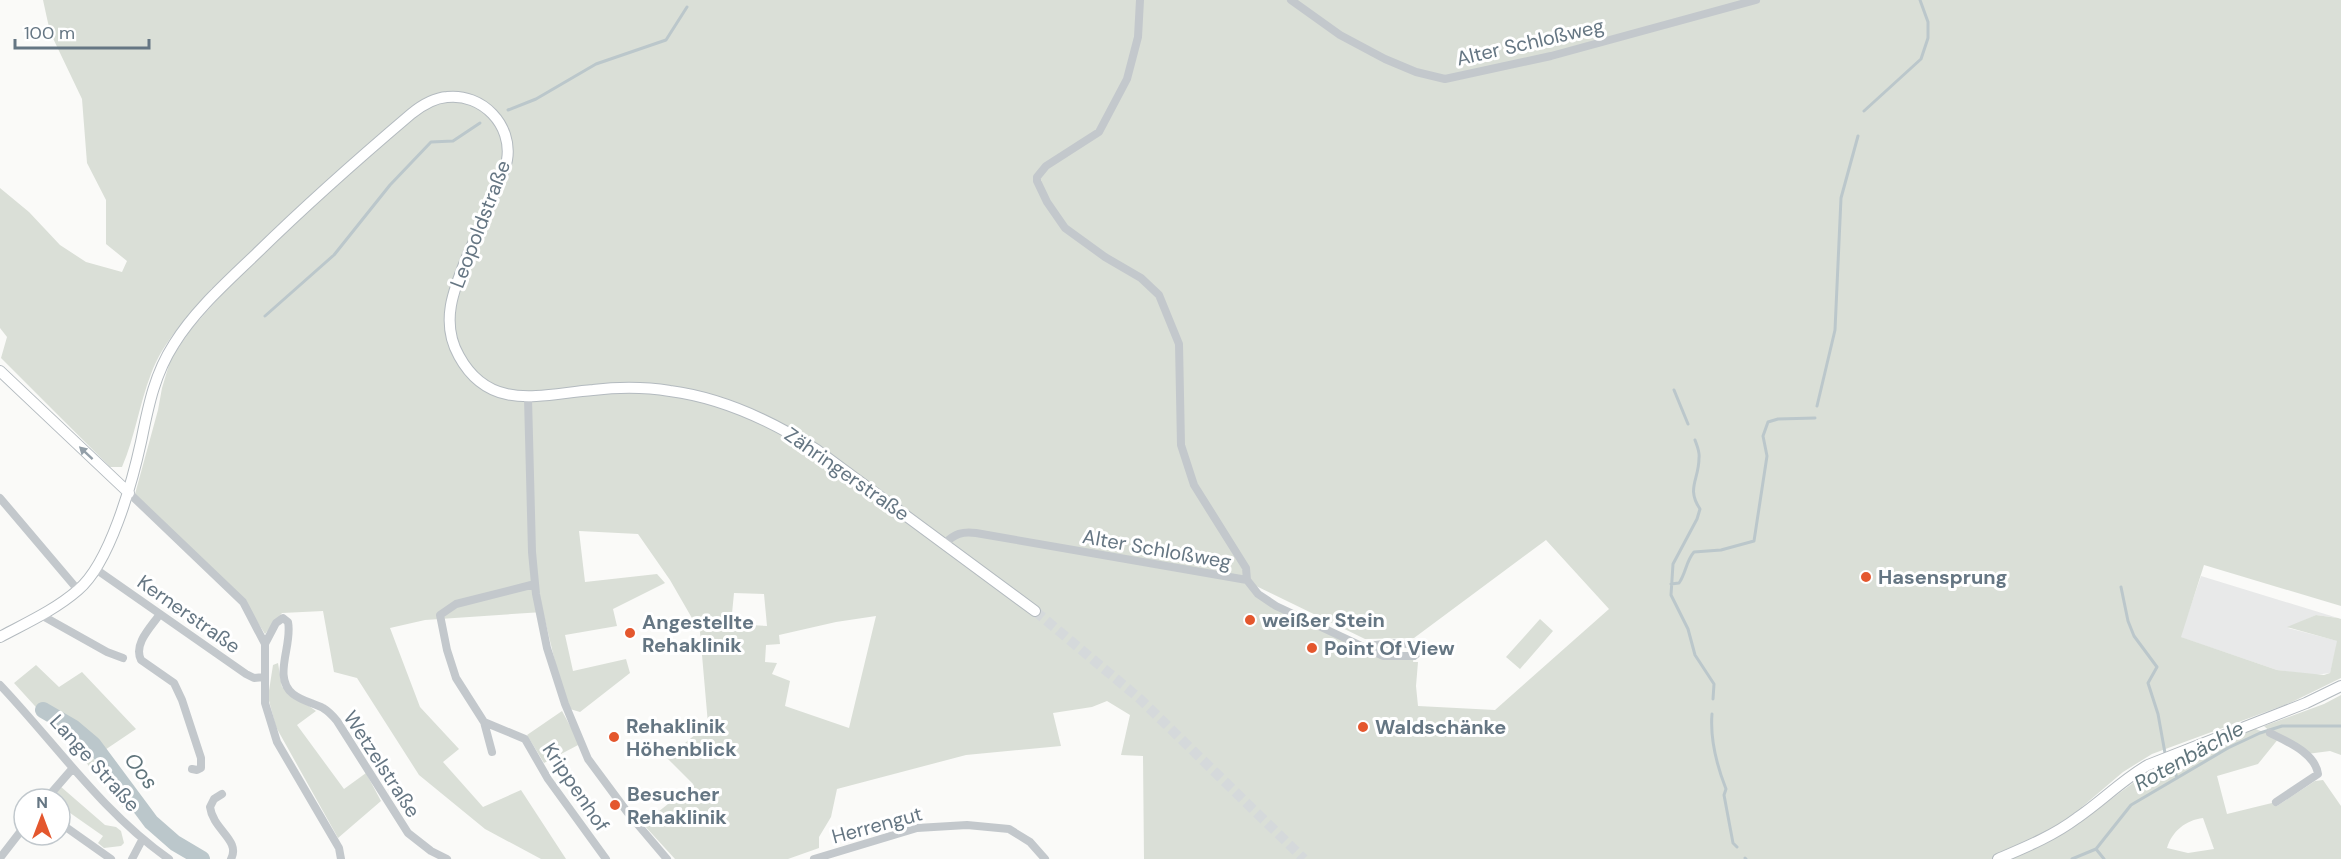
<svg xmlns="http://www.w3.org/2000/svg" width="2341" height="859" font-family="'DM Sans',sans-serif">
<rect width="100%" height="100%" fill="#fafaf8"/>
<!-- built -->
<path fill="#e8e9e9" d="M2201 576 2338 618 2316 615 2288 628 2338 641 2330 673 2315 675 2277 670 2180 637Z"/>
<!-- green -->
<path fill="#dadfd7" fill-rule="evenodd" d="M43 0H2341V606L2204 565 2181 637 2277 670 2324 675 2330 673 2337 641 2287 627 2316 615 2338 618 2341 619V678L2290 703 2152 754 2123 772 2082 807 2084 819 2152 769 2253 728 2276 737 2264 726 2324 704 2341 695V755L2330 751 2307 754 2279 738 2258 764 2217 776 2227 814 2276 802 2277 806 2315 781 2323 780 2341 806V859H1144L1143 756 1121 755 1130 715 1107 701 1092 707 1053 713 1061 746 966 755 837 789 831 817 819 837V848L788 859H675L643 824 693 784 667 758 708 724 700 632 670 580 638 534 579 531 585 582 657 574 665 583 613 609 617 626 565 635 573 671 626 659 630 673 580 712 570 709 558 674 543 612 425 620 390 628 420 707 459 749 443 762 483 807 521 790 566 859H541L485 829 419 775 357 678 334 672 323 611 282 613 265 634 244 601 135 494 158 410 162 388 171 358 192 328 223 293 212 288C190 314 163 341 151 374 139 405 135 437 122 467H110L1 358 7 337 0 328V188L29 212 60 245 86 262 122 272 127 261 106 244V200L87 163 82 99 50 32ZM1546 540 1609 609 1495 710 1418 706 1416 686 1418 662H1413L1414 656H1383L1258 594 1252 584 1365 639 1414 638ZM734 593 764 594 767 626 731 624ZM876 616 849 728 785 706 790 681 772 674 777 663 765 662 766 645 780 644 779 635 836 622ZM2203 818 2214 849 2188 853 2167 848C2172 831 2186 820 2203 818Z
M1540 619 1553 631 1520 669 1506 657Z
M278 663 282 687 316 711 297 725 344 789 366 773 381 801 338 838 276 727 268 697 273 665Z
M36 665 59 687 82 672 136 729 93 758 129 809 126 811 84 760 14 683Z
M562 711 580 744 544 763 527 735Z
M60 786 105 825 116 827 121 831 124 843 121 846 104 848 98 843 103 836 63 808 60 812V799H50Z"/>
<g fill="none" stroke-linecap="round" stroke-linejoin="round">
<!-- stream -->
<path stroke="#bbc7cb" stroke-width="3" d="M508 110 536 99 596 64 666 40 687 7
M1864 111 1921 59 1928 38V22L1920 0
M265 316 334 255 390 185 431 142 453 141 480 123
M1674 390 1688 424
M1817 406 1835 330 1841 198 1858 136
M1695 440C1697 446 1700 452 1699 458 1699 480 1686 488 1700 509L1697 519 1673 564 1671 595 1688 629 1695 655 1714 684 1713 699
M1671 584 1679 583C1686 573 1686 561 1694 552L1721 550 1754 541 1767 456 1763 436 1768 422 1778 419 1815 418
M2121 587 2128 621 2134 636 2157 667 2148 683 2158 714 2165 753
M1712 714C1710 739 1717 766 1726 789L1724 795 1733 843 1737 847
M2174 769 2177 778
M2096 849 2104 859
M1745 858 1746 859
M2072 859 2096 849 2131 805 2228 748 2260 733 2282 726H2341"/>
<!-- river -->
<path stroke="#bbc7cb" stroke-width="16" d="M43 710 74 728 93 744 151 822 175 843 202 859"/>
<!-- secondary-tunnel -->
<path stroke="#d5d9db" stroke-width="10" stroke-dasharray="10 5" stroke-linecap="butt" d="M1035 611 1140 699 1304 859"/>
<!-- secondary casing -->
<g stroke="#b3babf" stroke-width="12">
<path id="secondary" d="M0 371 129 493
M0 637C26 623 55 610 78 590 110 563 132 483 141 442 148 408 154 375 174 344 195 310 227 282 256 254 306 205 358 159 411 114 422 105 433 98 447 97 482 93 513 125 507 160 505 171 499 183 494 194 486 213 478 233 469 252 455 286 439 321 459 356 490 413 542 394 593 390 619 387 645 387 670 391 724 398 772 421 817 450L1035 611
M1998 859C2026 847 2053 836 2077 818 2102 801 2122 780 2148 765L2306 703 2341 686"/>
</g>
<!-- minor -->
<path stroke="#c3c8cc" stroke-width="8" d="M1140 0 1138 37 1127 79 1099 132 1046 166 1037 177V181L1047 202 1065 228 1105 257 1141 278 1159 295 1179 344 1181 445 1194 485 1246 568 1247 580
M1291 0 1340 35 1385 59 1416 72 1445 79 1551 56 1756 0
M528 398 532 552 536 594 547 648 565 704 588 759 628 813 667 859
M129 493 243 602 265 644V703L277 742 339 848 341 859
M0 498 78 590
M945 543C955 534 962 531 976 533L1247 580
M97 570 246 674 254 678 264 677
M1247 580 1258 594 1276 606 1383 656H1414L1423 649C1405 640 1383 643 1365 647
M160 614C151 627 133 644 141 660L174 683 182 700 201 758V768L197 770 192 769
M41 615 107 652 123 658
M265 644 276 623 283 618 288 622C293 645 272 677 293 694 302 701 313 703 323 708 328 711 333 716 337 721L408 833 431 851 447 859
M0 685C55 743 103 813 169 859
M484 722 525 739 548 779 606 859
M2270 733C2288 742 2315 753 2318 774L2276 802
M492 752 484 722 456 678 447 650 440 615 456 604 535 584
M222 794 214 799 210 807C213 830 241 840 231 859
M46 799 73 768
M60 823 111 859
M0 858 24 827
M132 859 142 840
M814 859 917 828 967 825 1009 829 1030 842 1045 859"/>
<!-- secondary -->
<use href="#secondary" stroke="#fff" stroke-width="10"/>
</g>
<!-- one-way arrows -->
<defs><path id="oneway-solid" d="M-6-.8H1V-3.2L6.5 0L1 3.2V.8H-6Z" transform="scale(1.5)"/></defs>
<use fill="#939fa8" href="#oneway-solid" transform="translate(86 453) rotate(-137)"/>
<!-- markers -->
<g fill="#e4572e" stroke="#fff" stroke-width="2">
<circle cx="1866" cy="577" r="6"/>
<circle cx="1250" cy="620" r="6"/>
<circle cx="630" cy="633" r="6"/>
<circle cx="1312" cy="648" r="6"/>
<circle cx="1363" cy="727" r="6"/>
<circle cx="614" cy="737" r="6"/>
<circle cx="615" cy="805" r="6"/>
</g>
<g text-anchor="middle" stroke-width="6" stroke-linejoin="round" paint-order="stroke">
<!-- street labels -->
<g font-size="20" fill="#657683" stroke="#fff">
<text transform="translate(1530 42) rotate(-13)" y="7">Alter Schloßweg</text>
<text transform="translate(480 224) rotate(-69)" y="7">Leopoldstraße</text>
<text transform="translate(847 474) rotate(35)" y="7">Zähringerstraße</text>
<text transform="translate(1157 549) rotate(10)" y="7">Alter Schloßweg</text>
<text transform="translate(189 614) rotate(35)" y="7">Kernerstraße</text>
<text transform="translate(95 763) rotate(48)" y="7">Lange Straße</text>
<text transform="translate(382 764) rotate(57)" y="7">Wetzelstraße</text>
<text transform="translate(576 787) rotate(56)" y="7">Krippenhof</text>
<text transform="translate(877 825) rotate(-15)" y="7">Herrengut</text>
</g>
<!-- poi labels -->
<g font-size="20" font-weight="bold" fill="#657683" stroke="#fff" text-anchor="start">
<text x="1878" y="584">Hasensprung</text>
<text x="1262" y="627">weißer Stein</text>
<text x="642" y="629">Angestellte<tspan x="642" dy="23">Rehaklinik</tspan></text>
<text x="1324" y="655">Point Of View</text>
<text x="626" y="733">Rehaklinik<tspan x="626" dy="23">Höhenblick</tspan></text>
<text x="1375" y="734">Waldschänke</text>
<text x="627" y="801">Besucher<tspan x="627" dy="23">Rehaklinik</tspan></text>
</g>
<!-- water labels -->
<g font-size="21" font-style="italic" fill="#60757c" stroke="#fff">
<text transform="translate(2189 756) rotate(-29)" y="7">Rotenbächle</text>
<text transform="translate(141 771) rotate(53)" y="7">Oos</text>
</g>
</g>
<!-- north arrow -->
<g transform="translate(42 817)"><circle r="28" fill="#ffffff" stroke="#c1c8cd" stroke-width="1.5"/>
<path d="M0-4.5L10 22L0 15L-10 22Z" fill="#e4572e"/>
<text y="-9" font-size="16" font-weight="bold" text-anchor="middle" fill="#657683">N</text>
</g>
<!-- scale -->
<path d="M15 39v9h134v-9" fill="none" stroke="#657683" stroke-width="3"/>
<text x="24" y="39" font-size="18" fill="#657683" stroke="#ffffff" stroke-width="4.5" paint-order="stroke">100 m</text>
</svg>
